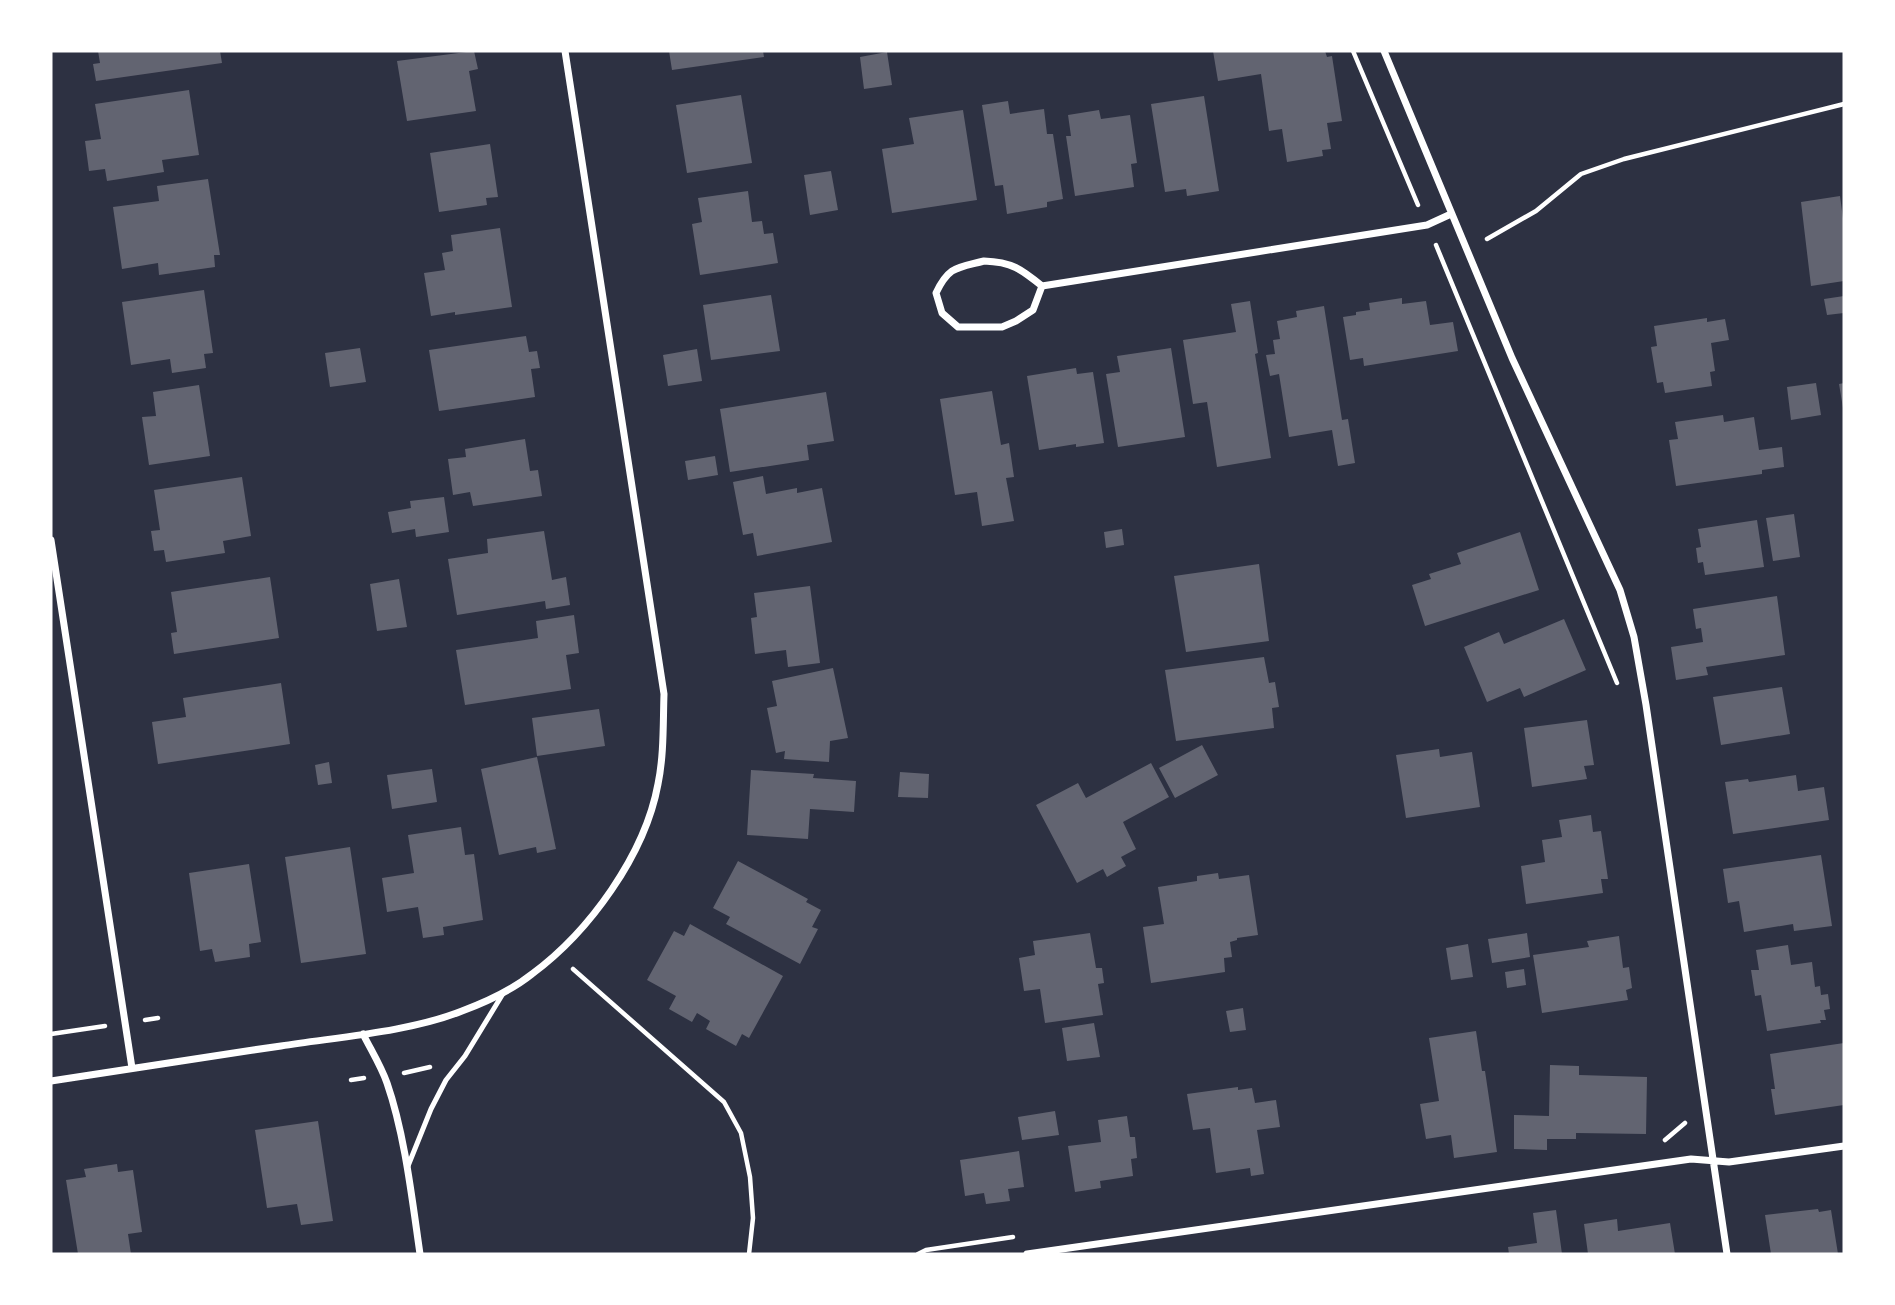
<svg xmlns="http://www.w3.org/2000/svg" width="1895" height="1305" font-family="'Source Sans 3',sans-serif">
<rect width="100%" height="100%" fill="#2d3142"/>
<!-- building -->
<path fill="#626471" d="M98 51H220L222 63 96 81 93 64 100 63Z
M474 51 478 69 469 71 476 111 407 121 397 61Z
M669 51H763L764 57 672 70Z
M1213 51H1325L1327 57 1332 56 1342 121 1327 123 1331 149 1322 150 1323 156 1287 162 1282 129 1269 131 1261 74 1218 81Z
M887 52 892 85 864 89 860 57Z
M189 90 199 155 162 160 164 172 107 181 105 169 89 171 85 141 101 139 95 104Z
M741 95 752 163 687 173 676 105Z
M1204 96 1219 191 1187 196 1186 189 1165 192 1151 104Z
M1008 101 1010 114 1044 109 1047 134H1053L1063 199 1047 202V207L1007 214 1003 185 995 186 982 105Z
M963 110 977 200 892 213 882 149 914 144 909 118Z
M1099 110 1101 119 1130 115 1137 163 1131 164 1134 187 1075 196 1066 136H1071L1068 115Z
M490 144 498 197 486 198 487 205 439 212 430 153Z
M831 171 838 210 810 215 804 175Z
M208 179 220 255H214L215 267 159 275 158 263 122 269 113 207 159 201 157 186Z
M748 191 752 222 762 221 764 234 773 233 778 263 700 275 692 224 702 222 698 198Z
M1840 196 1844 226V281L1811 286 1801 202Z
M500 228 512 307 455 315V312L431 316 424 273 445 270 442 253 453 251 451 235Z
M204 290 213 353 204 354 206 368 172 373 170 359 131 365 122 302Z
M771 295 780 351 711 360 703 305Z
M1844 296V313L1827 315 1824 299Z
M1402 298V304L1426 301 1430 325 1453 322 1458 351 1364 366 1363 358 1350 360 1343 317 1356 315V312L1370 310 1369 303Z
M1250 301 1258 353 1255 354 1271 458 1217 467 1207 402 1193 404 1183 340 1236 332 1231 304Z
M1324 306 1342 420 1348 419 1355 463 1338 466 1332 430 1289 437 1279 374 1270 376 1266 355 1275 354 1273 340 1280 339 1277 321 1297 317 1296 311Z
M1707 318V322L1725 319 1729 340 1711 343 1715 371 1710 372 1712 386 1665 393 1663 382 1657 383 1651 347 1657 346 1654 326Z
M526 336 529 352 537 351 540 368 531 369 535 397 439 411 429 350Z
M360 348 366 382 330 387 325 353Z
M1171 348 1185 437 1118 447 1106 374 1120 372 1117 356Z
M697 349 702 381 668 386 663 355Z
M1076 368 1077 374 1093 372 1104 443 1076 447V444L1039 450 1027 376Z
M1816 383 1821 415 1791 420 1787 387Z
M1844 383V408H1843L1839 384Z
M199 385 210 456 149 465 142 417 156 416 153 392Z
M992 391 1001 445 1009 443 1014 477 1006 478 1014 521 982 526 977 492 955 495 940 399Z
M826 392 834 441 807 445 809 460 730 472 720 409Z
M1723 415 1724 422 1754 417 1759 450 1782 447 1784 467 1762 470V474L1676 486 1669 440 1678 439 1675 422Z
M525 439 530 471 538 470 542 496 473 506 470 492 453 495 448 459 466 457 465 449Z
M715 456 718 475 688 480 685 461Z
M763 476 766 494 797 488V493L822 488 832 542 757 556 753 533 743 535 733 482Z
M242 477 251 536 223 541 225 553 166 562 164 550 154 551 151 531 160 530 154 490Z
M444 497 449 532 416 537 415 529 392 533 388 512 411 508 410 501Z
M1794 514 1800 557 1773 561 1766 518Z
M1757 520 1764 567 1705 575 1703 562 1698 563 1696 548 1701 547 1698 529Z
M1122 529 1124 545 1106 548 1104 532Z
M544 531 552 580 566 577 570 605 546 609 545 601 457 615 448 559 488 553 487 539Z
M1520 532 1539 590 1425 626 1412 585 1431 579 1429 574 1461 564 1457 553Z
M1259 564 1269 641 1186 652 1174 576Z
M270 577 279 638 174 654 171 633 177 632 171 592Z
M399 579 407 627 377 631 370 584Z
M810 586 820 663 788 667 786 650 755 654 751 618 757 617 754 593Z
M1777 596 1785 655 1706 667 1708 675 1676 680 1671 647 1703 642 1701 628 1696 629 1693 609Z
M574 615 579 653 566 655 571 689 465 705 456 650 538 638 536 621Z
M1564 619 1586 670 1524 697 1520 688 1487 702 1464 647 1499 632 1504 644Z
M1264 657 1269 683 1275 682 1279 707 1272 708 1274 728 1176 741 1165 670Z
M833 668 848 738 830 741 829 762 784 759 785 751 776 753 767 708 777 706 772 681Z
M281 683 290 744 158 764 152 722 186 717 183 698Z
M1782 687 1790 734 1721 745 1713 697Z
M599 709 605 746 537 756 532 718Z
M1587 720 1594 765 1584 766 1587 779 1532 787 1524 728Z
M1202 745 1218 775 1175 798 1159 768Z
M1439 749 1440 757 1472 752 1480 807 1406 818 1396 755Z
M537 757 556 849 537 853 536 847 499 855 481 769Z
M329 762 332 783 318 785 315 765Z
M1151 763 1169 797 1123 822 1136 849 1121 857 1126 866 1107 877 1103 869 1077 883 1036 805 1078 783 1086 798Z
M432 769 437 802 392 809 387 775Z
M751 770 814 774 813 778 856 781 854 812 810 809 808 839 747 835Z
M900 772 929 774 928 798 898 797Z
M1796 775 1798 791 1824 787 1829 820 1733 834 1725 782 1748 779 1749 782Z
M1591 815 1593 832 1601 831 1608 879H1601L1603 893 1526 904 1521 866 1545 862 1542 840 1562 837 1559 820Z
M461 827 465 855 474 854 483 920 443 927 444 935 423 938 418 907 387 912 382 878 414 873 408 835Z
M350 847 366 954 301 963 285 857Z
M1821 855 1832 926 1794 931 1793 924 1744 932 1739 901 1728 903 1723 869Z
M738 861 808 899 806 902 821 910 812 927 818 929 800 964 726 924 730 917 713 908Z
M249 864 261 942 249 944 250 957 215 962 212 949 200 951 189 873Z
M1218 873 1219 879 1249 875 1258 935 1237 938V940L1230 942 1232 957 1224 958 1225 972 1151 983 1143 927 1164 924 1158 887 1197 881V876Z
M690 924 783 976 749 1038 742 1034 736 1046 706 1029 710 1021 697 1013 692 1022 669 1009 676 996 647 980 674 931 684 936Z
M1090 933 1096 968H1102L1104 983 1098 984 1103 1015 1045 1023 1040 989 1024 991 1019 958 1035 955 1033 941Z
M1527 933 1530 957 1492 963 1488 939Z
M1619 936 1623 968 1629 967 1632 988 1626 990 1628 1000 1542 1013 1533 955 1589 947 1587 941Z
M1468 944 1473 977 1451 980 1446 948Z
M1788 945 1791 965 1812 962 1815 987 1820 986 1821 995 1828 994 1830 1009 1824 1010 1826 1020H1820L1821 1023 1767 1031 1761 995 1755 996 1751 970H1759L1756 950Z
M1524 969 1526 985 1507 988 1505 972Z
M1243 1008 1246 1030 1230 1032 1226 1011Z
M1094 1023 1100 1057 1067 1061 1062 1028Z
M1476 1031 1482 1071H1485L1497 1152 1454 1158 1451 1135 1426 1139 1420 1104 1439 1101 1429 1038Z
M1844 1043V1105L1775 1115 1771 1089H1775L1770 1054Z
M1550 1065 1579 1066V1075L1647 1077 1646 1134 1576 1133V1139H1547V1150L1514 1149V1115L1549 1116Z
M1238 1087V1090L1252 1088 1255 1103 1276 1100 1280 1127 1257 1130 1264 1174 1251 1176 1250 1168 1216 1173 1210 1128 1193 1130 1187 1094Z
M1055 1111 1059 1135 1022 1140 1018 1117Z
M1127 1116 1130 1137H1135L1137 1158 1131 1159 1133 1176 1100 1181 1101 1188 1075 1192 1068 1146 1101 1142 1098 1120Z
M318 1121 333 1221 301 1225 297 1204 267 1208 255 1130Z
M1019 1151 1024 1187 1008 1189 1010 1201 986 1204 984 1193 965 1196 960 1160Z
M117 1164 118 1172 133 1170 142 1232 128 1234 131 1254H78L66 1180 86 1177 84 1169Z
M1818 1209 1819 1212 1831 1210 1838 1254H1771L1765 1215Z
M1556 1210 1562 1254H1509L1508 1247 1537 1243 1533 1213Z
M1617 1219 1618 1231 1670 1223 1675 1254H1588L1584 1224Z"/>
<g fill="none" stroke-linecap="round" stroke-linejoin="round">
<!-- path -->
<path stroke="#fff" stroke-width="4.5" d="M1353 51 1418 205
M1487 239 1536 211 1581 174 1624 159 1844 104
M1436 245 1617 683
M573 969 724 1102 741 1133 750 1177 753 1218 749 1254
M145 1020 158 1018
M51 1034 105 1026
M404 1073 430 1067
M351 1080 364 1078
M1665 1140 1685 1123
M918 1254 926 1250 1013 1237"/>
<!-- service -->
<path stroke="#fff" stroke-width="5" d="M408 1166 431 1109 446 1080 465 1056 504 992"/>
<!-- minor -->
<path stroke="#fff" stroke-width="7" d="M1384 51 1512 358 1620 590 1634 637 1646 705 1727 1254
M984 261C1012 262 1021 269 1042 286L1033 310 1016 321 1002 327H958L942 313 936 293C949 266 957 268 984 261Z
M1042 286 1427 225 1451 214
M51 540 132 1068
M363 1034C371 1050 381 1066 387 1083 405 1135 412 1199 420 1254
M51 1081C127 1069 204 1057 281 1046 338 1037 409 1032 462 1011 486 1002 512 990 532 974 589 932 645 855 658 784 664 755 663 724 664 694L565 51
M1027 1254 1691 1159 1729 1162 1844 1146"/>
</g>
<!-- border -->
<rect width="1895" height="1305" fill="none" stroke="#ffffff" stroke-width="105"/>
</svg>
